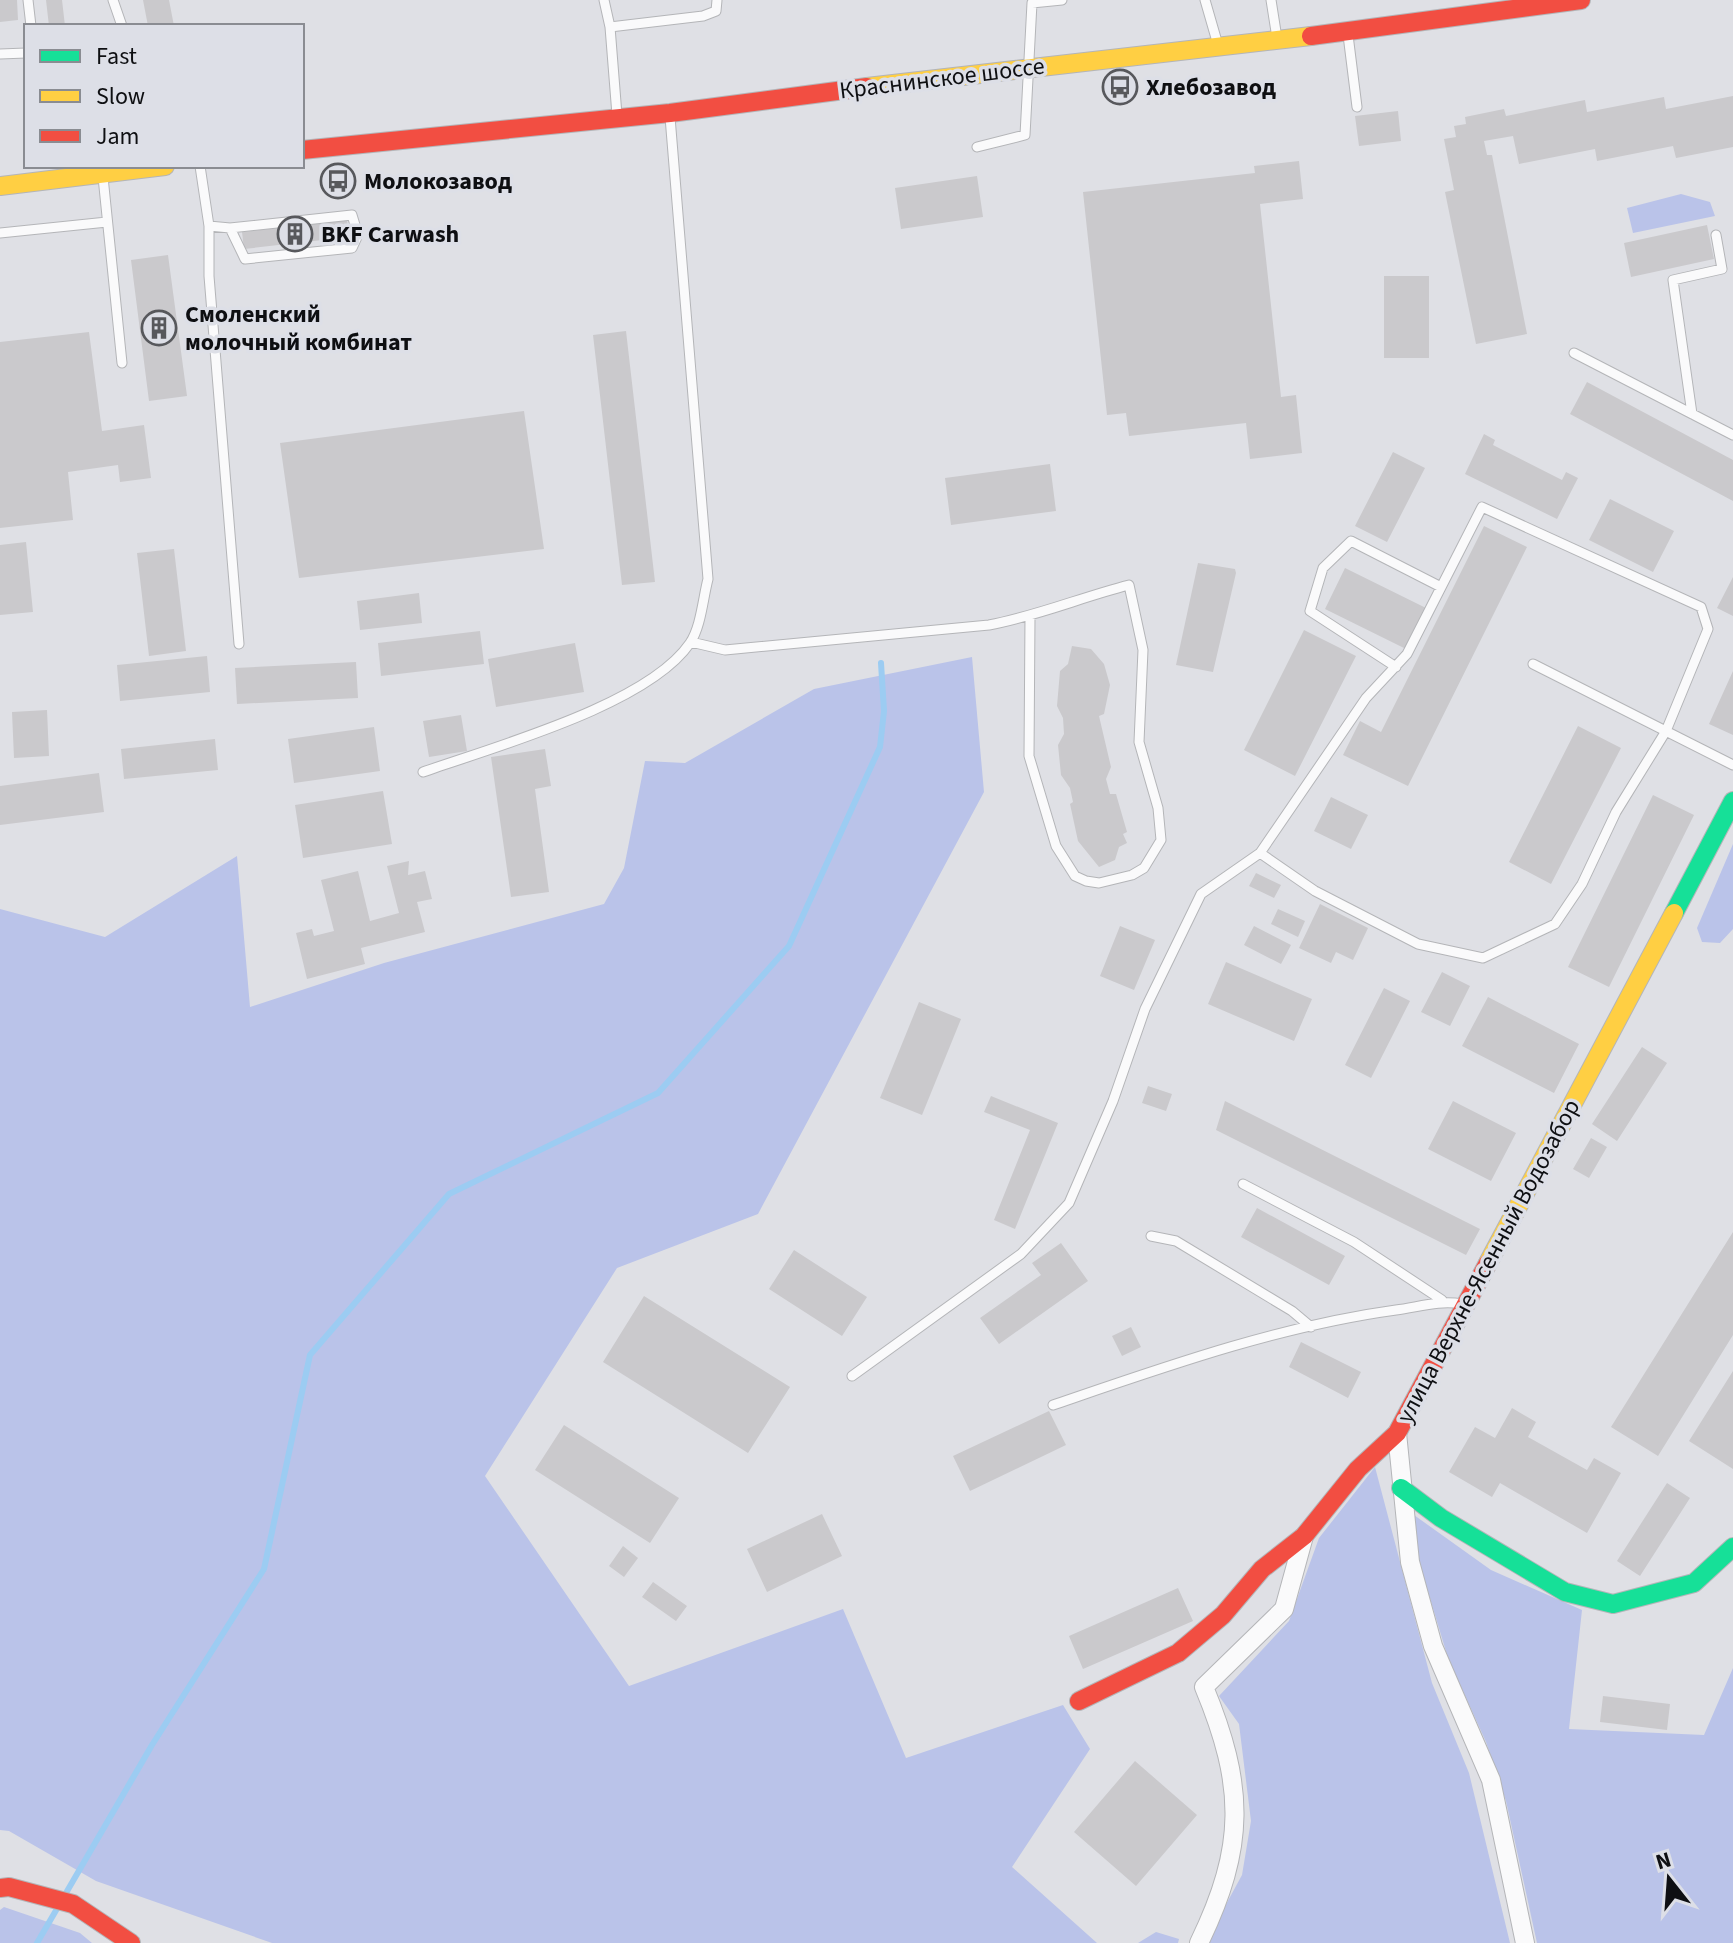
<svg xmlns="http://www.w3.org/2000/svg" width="1733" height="1943" font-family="'Source Sans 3',sans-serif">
<rect width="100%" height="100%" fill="#dfe0e5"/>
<!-- green -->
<path fill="#bac3e9" d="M1681 194 1710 202 1715 216 1633 233 1627 208Z
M972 657 984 792 758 1214 617 1268 485 1476 629 1686 843 1609 906 1758 1063 1705 1090 1749 1012 1867 1097 1943H272L96 1881 9 1831 0 1830V909L105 937 237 856 250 1007 384 963 604 904 624 868 645 761 685 763 814 689Z
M1733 844V929L1720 943 1702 942 1697 928Z
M1375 1467 1432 1683 1469 1773 1510 1943H1205L1242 1875 1251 1821 1239 1724 1219 1696 1289 1621 1319 1538Z
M1414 1515 1491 1570 1582 1610 1569 1729 1704 1735 1733 1668V1943H1537L1506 1801 1486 1742 1448 1658 1419 1562Z
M4 1907 80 1933 92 1943H0V1910Z
M1156 1932 1179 1939 1178 1943H1138Z"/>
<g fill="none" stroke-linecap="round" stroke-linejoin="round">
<!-- stream -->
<path stroke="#9cccf2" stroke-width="6" d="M66 1893 152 1745 264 1569 310 1355 449 1194 658 1093 789 946 880 747 884 711 881 663
M37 1943 58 1907"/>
</g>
<!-- building -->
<path fill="#cac9cc" d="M0 0H17L18 20 0 22Z
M46 0H62L65 26H49Z
M143 0H169L174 26H148Z
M1733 96V147L1676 158 1673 146 1597 161 1595 149 1519 164 1513 136 1484 141 1487 155H1492L1527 334 1476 344 1445 192 1454 190 1444 139 1456 137 1454 126 1466 124 1465 117 1504 109 1506 116 1585 100 1587 112 1664 97 1666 109Z
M1398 111 1401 141 1359 146 1355 116Z
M1299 161 1303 199 1260 204 1281 397 1296 395 1302 453 1250 459 1246 423 1129 436 1126 413 1107 415 1083 192 1255 173 1254 166Z
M977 176 983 217 901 229 895 188Z
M347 220 349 237 244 249 242 232Z
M1707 225 1714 259 1631 277 1624 243Z
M168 255 187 396 149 401 131 260Z
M1384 276H1429V358H1384Z
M626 331 655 582 622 585 593 335Z
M89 332 102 431 144 425 151 478 120 482 118 465 68 472 73 520 0 528V342Z
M1587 382 1733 460V501L1570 414Z
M524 411 544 549 299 578 280 443Z
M1484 434 1495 440 1493 445 1562 480 1566 472 1578 478 1557 519 1465 474Z
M1393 452 1425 468 1387 542 1355 526Z
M1050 464 1056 511 951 525 945 478Z
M1610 499 1674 531 1653 572 1589 540Z
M1484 526 1527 547 1408 786 1343 755 1360 721 1381 732Z
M26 542 33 612 0 615V545Z
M174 549 186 651 149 656 137 553Z
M1198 563 1235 569 1236 573 1213 672 1176 665Z
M1345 568 1426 608 1406 649 1325 609Z
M1733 577V616L1717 608Z
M419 593 422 623 360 630 357 601Z
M1304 630 1356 656 1295 776 1244 750Z
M480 631 484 664 381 676 378 643Z
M575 643 584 692 496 707 488 659Z
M1072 646 1091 649 1104 664 1110 685 1104 714 1099 716 1111 767 1106 779 1110 794H1116L1127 832 1123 834 1127 843 1119 847 1115 860 1099 867 1078 841 1070 804 1073 802 1070 788 1061 775 1058 745 1064 734 1063 718 1057 706 1060 671 1068 664Z
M207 656 210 692 120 701 117 665Z
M356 662 358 698 237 704 235 668Z
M1733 671V735L1709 724Z
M47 710 49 756 14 758 12 712Z
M461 715 467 751 429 757 423 721Z
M1578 726 1621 748 1551 884 1509 862Z
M374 727 380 771 294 783 288 739Z
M215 739 218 770 124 779 121 749Z
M545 749 551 786 535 789 549 892 511 897 491 757Z
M99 773 104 812 0 825V786Z
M383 791 392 844 303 858 295 805Z
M1653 795 1694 815 1609 987 1568 967Z
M1331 797 1368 815 1351 849 1314 831Z
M409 861 408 875 425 871 432 899 417 902 425 932 361 948 365 964 307 979 296 933 312 929 314 936 334 931 321 880 358 871 370 921 399 913 387 866Z
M1256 873 1281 885 1274 898 1249 886Z
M1320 904 1368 928 1353 960 1336 952 1331 963 1299 948Z
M1278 909 1305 921 1298 937 1271 924Z
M1120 926 1155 940 1134 990 1100 976Z
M1254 926 1291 945 1281 964 1244 945Z
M1226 962 1312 999 1294 1041 1208 1004Z
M1442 972 1470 986 1450 1026 1421 1012Z
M1384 988 1410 1001 1371 1078 1345 1065Z
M1488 997 1579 1044 1554 1093 1462 1046Z
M919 1002 961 1019 922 1115 880 1098Z
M1642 1047 1667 1063 1617 1141 1592 1124Z
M1148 1086 1172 1094 1166 1111 1142 1103Z
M991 1096 1058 1123 1015 1229 994 1220 1030 1130 984 1112Z
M1225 1101 1480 1229 1466 1255 1216 1130Z
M1453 1101 1516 1133 1491 1181 1428 1149Z
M1591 1138 1607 1147 1589 1178 1573 1169Z
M1257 1208 1345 1256 1329 1285 1241 1237Z
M1733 1232V1335L1658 1456 1611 1427Z
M1061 1243 1088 1281 999 1344 980 1318 1041 1275 1032 1263Z
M794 1250 867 1297 842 1336 769 1289Z
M644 1296 790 1387 748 1453 603 1362Z
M1131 1327 1141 1347 1122 1356 1112 1336Z
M1301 1342 1361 1372 1348 1398 1289 1367Z
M1733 1371V1469L1689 1441Z
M1512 1408 1536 1422 1528 1437 1587 1470 1594 1458 1621 1473 1587 1533 1500 1483 1492 1497 1449 1472 1475 1427 1495 1438Z
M1049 1411 1066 1445 970 1491 953 1456Z
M564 1425 679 1498 650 1543 535 1470Z
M1667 1483 1690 1498 1640 1576 1617 1561Z
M822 1514 842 1556 767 1592 747 1549Z
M623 1546 638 1558 624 1577 609 1566Z
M653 1582 687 1606 676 1621 642 1597Z
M1178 1588 1193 1621 1083 1669 1069 1636Z
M1603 1696 1670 1704 1667 1730 1600 1722Z
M1135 1761 1197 1815 1136 1886 1074 1832Z"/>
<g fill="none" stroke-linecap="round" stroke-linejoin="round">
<!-- lane casing -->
<g stroke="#b4b5b8" stroke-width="11">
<path id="lane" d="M28 0 31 26
M113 0 122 26
M604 0 610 27 617 115
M1205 0 1218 45
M1271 0 1277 38
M610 27 703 16 716 11 717 0
M1348 35 1357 107
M0 54 26 53
M977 147 1025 135 1032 3 1062 0
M200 166 209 226 230 228 352 215 358 235 352 248 245 259 230 228
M103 177 122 363
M209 226V276L239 644
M0 233 107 222
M1574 353 1733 435
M1692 414 1673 280 1722 269 1716 235
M691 642 725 650 989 625C1037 616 1082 597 1129 585L1143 650 1139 742 1158 808 1161 840 1144 868 1132 875 1099 883 1086 881 1075 876 1056 846 1029 756 1030 617
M1533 664 1733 765
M1396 667 1310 611 1323 568 1351 541 1441 587
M423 772C493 747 648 705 690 643 701 627 703 598 708 579L670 117
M1243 1184 1354 1242 1442 1300
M1151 1236 1176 1241 1292 1311 1311 1327
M852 1376 1021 1254 1069 1203 1113 1101 1145 1009 1201 894 1260 853 1366 698 1407 654 1482 507 1701 607 1708 629 1666 731 1616 812 1582 884 1555 924 1483 958 1418 944 1315 891 1260 853
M1053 1405C1164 1367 1279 1326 1396 1310 1419 1307 1439 1300 1462 1304"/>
</g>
<!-- street casing -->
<g stroke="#b4b5b8" stroke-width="20">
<path id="street" d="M1397 1433 1410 1562 1433 1646 1491 1780 1525 1943
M1199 1943C1246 1846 1245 1786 1204 1687L1284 1609 1304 1536"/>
</g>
<!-- fast casing -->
<g stroke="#b4b5b8" stroke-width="20">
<path id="fast" d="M1674 913 1733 801
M1401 1488 1441 1518 1565 1592 1613 1604 1694 1583 1733 1547"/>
</g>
<!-- slow casing -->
<g stroke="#b4b5b8" stroke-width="20">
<path id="slow" d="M867 87 1311 36
M0 186 165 166
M1488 1263 1674 913"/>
</g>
<!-- jam casing -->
<g stroke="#b4b5b8" stroke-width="20">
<path id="jam" d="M1311 36 1581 0
M302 150 670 113 867 87
M1079 1701 1178 1653 1223 1615 1262 1569 1304 1536 1358 1469 1397 1433 1488 1263
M0 1888 9 1887 73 1904 131 1943"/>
</g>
<!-- lane -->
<use href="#lane" stroke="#fafafb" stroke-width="9"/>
<!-- street -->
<use href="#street" stroke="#fafafb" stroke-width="18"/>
<!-- fast -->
<use href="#fast" stroke="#16e098" stroke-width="18"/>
<!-- slow -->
<use href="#slow" stroke="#ffcf43" stroke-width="18"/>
<!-- jam -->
<use href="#jam" stroke="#f24e42" stroke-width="18"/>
</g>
<!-- icons -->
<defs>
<g id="bus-ring" transform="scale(1.8)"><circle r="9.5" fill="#dddfe7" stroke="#57585c" stroke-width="1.5"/><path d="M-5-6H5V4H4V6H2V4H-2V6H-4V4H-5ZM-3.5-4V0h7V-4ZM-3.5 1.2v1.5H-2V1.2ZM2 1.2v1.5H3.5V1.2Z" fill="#57585c"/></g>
<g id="building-ring" transform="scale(1.8)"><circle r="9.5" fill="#dddfe7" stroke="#57585c" stroke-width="1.5"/><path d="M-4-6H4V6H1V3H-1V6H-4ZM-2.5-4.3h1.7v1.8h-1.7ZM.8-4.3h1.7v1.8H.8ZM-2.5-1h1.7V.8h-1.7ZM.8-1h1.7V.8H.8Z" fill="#57585c"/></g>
</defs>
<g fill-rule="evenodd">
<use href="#bus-ring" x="1120" y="87"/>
<use href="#bus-ring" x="338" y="181"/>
<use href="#building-ring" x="295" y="234"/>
<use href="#building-ring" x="159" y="328"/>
</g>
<g text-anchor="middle" stroke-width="7" stroke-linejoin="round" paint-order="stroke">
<!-- street labels -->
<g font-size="24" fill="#0e0f12" stroke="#dddfe7">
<text transform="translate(942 78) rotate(-7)" y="8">Краснинское шоссе</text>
<text transform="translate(1488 1261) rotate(-62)" y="8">улица Верхне-Ясенный Водозабор</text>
</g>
<!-- poi labels -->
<g font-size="24" font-weight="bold" fill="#0e0f12" stroke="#dddfe7" text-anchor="start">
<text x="1146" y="95">Хлебозавод</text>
<text x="364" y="189">Молокозавод</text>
<text x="321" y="242">BKF Carwash</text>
<text x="185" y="322">Смоленский<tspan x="185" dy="28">молочный комбинат</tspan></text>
</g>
</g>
<!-- legend -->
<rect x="24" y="24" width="280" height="144" fill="#dddfe7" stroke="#8a8c92" stroke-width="2"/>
<rect x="40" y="50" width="40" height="12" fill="#16e098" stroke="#8a8c92" stroke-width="2"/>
<text x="96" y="64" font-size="24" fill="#0e0f12">Fast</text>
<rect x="40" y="90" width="40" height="12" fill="#ffcf43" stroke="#8a8c92" stroke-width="2"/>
<text x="96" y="104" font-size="24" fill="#0e0f12">Slow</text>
<rect x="40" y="130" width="40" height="12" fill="#f24e42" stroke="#8a8c92" stroke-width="2"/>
<text x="96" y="144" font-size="24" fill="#0e0f12">Jam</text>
<!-- north arrow -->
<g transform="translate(1669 1879) rotate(343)" stroke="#dddfe7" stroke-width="6" paint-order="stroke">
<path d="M0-6L14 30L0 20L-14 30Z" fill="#0e0f12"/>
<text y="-12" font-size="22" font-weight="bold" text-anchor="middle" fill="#0e0f12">N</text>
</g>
</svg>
